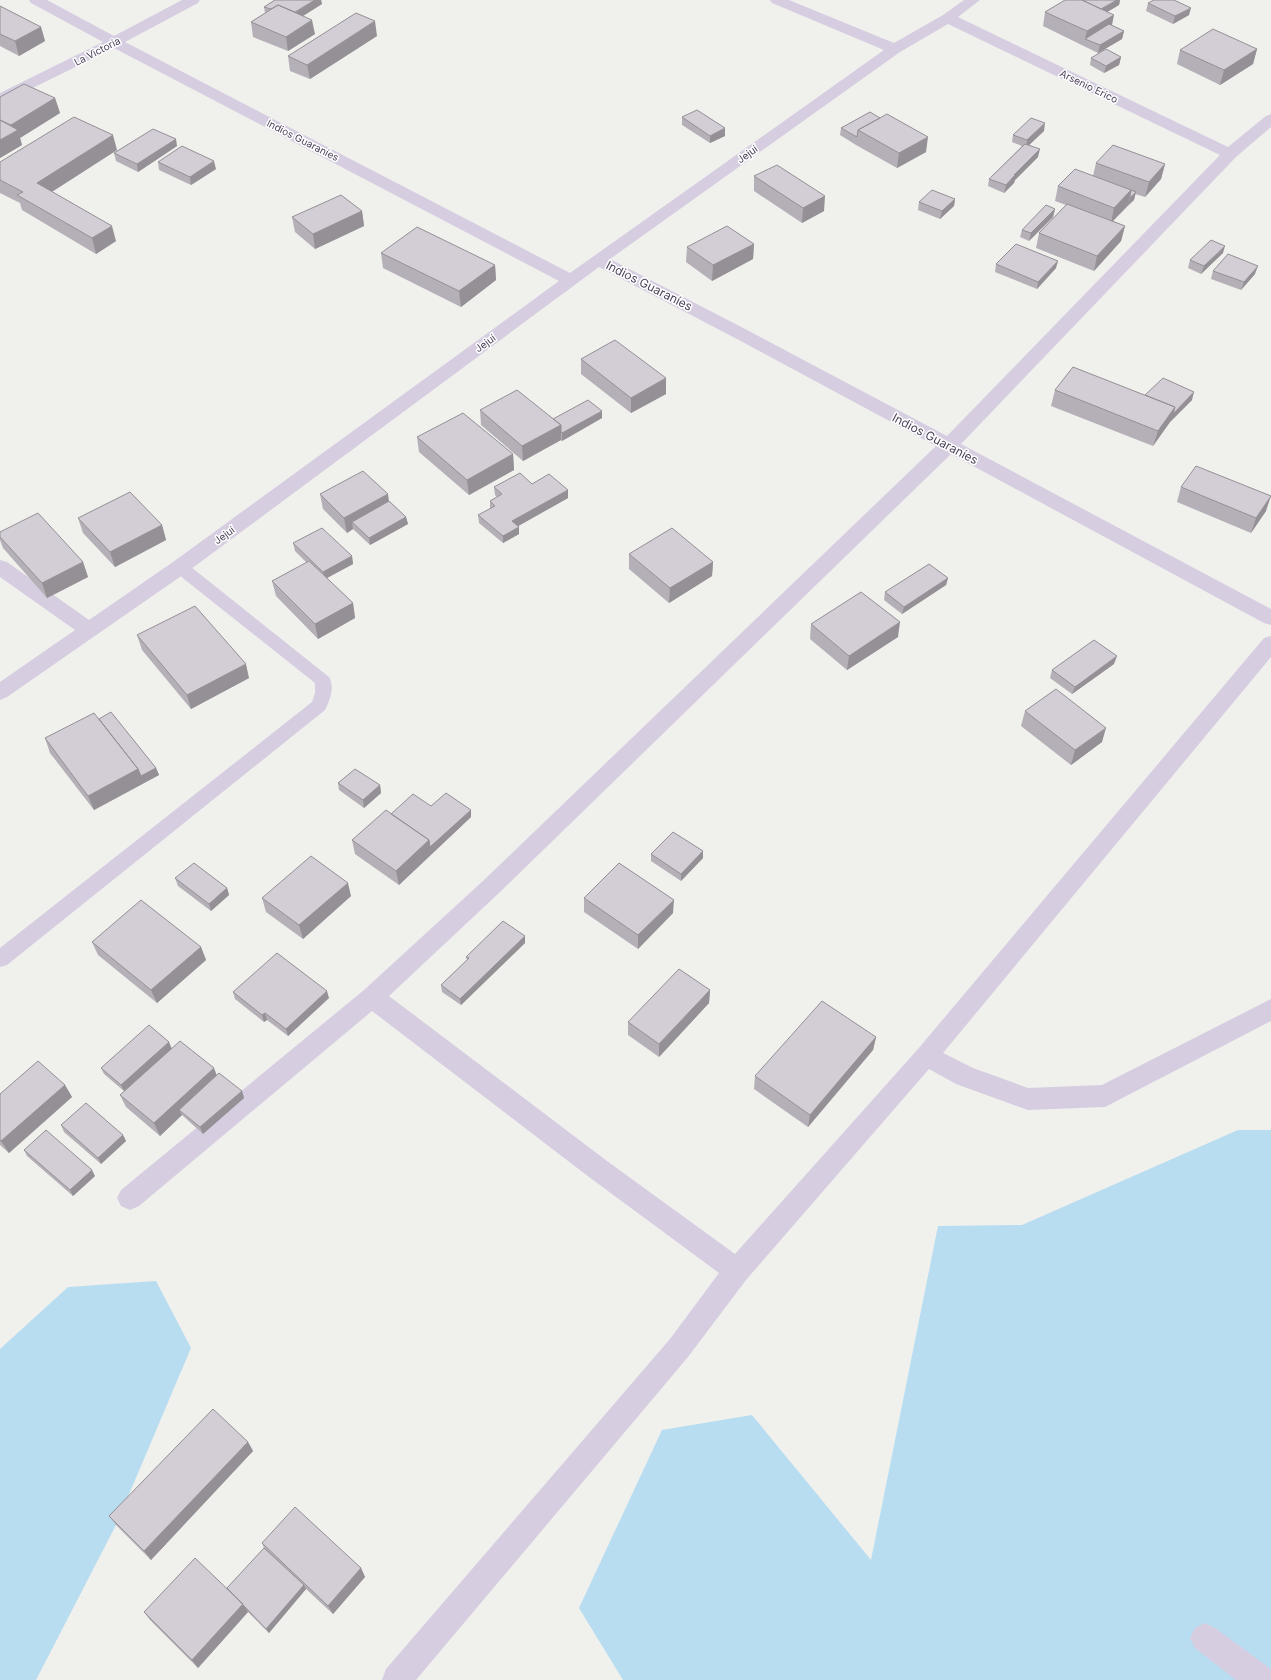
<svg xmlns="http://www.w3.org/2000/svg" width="1271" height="1680" font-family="Inter,sans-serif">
<rect width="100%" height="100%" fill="#f0f0ed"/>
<!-- green -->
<path fill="#b8ddf1" d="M1238 1130H1271V1680H623L579 1608 662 1430 752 1415 871 1560 938 1226 1022 1225Z
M156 1281 191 1348 116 1525 36 1680H0V1349L68 1287Z"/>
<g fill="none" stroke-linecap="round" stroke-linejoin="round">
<!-- service -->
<path fill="#d6cde1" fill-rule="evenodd" d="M180 561 186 563 329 677C335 687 330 700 325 710L7 965 0 967V948L312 702 315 693V683L174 571 172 567 174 563Z"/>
<!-- minor -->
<path fill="#d6cde1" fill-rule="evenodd" d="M29 0H47L114 36 182 0H200L198 3 125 42 570 273 884 50 772 3 770 0H789L894 43 943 15 964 0H980L958 17 1228 147 1266 116 1271 114V127L1236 157 961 444 1271 609V625L1264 623 951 454 500 892 389 996 607 1161 735 1254 918 1049 1264 638 1271 636V657L943 1053 973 1068 1028 1088 1102 1085 1271 999V1021L1105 1107 1028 1110 956 1084 929 1069 746 1280 688 1357 416 1680H382L386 1669 670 1339 719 1273 589 1177 372 1011 139 1206 130 1210 121 1206 117 1198 121 1190 364 990 484 880 936 446 737 339 599 267 187 572 7 697 0 700V682L75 630 0 577V560L7 562 89 620 173 562 559 281 114 48 0 104V93L103 42 31 3ZM948 24 1220 155 947 436 749 331 610 259 900 52Z
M1205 1623 1215 1628 1271 1669V1680H1236L1195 1648 1190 1638 1195 1628Z"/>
</g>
<!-- wall -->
<path fill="#b5b0b7" d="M275 0H321L322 4 303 16 315 34 288 51 253 37 251 22 265 13 264 7Z
M1065 0H1120L1119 5 1107 12 1112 25 1124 31 1122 39 1098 53 1043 26 1045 12Z
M1148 3 1189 15 1173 24 1146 11Z
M0 6 41 27 45 41 19 56 0 46Z
M377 36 310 79 290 71 288 56Z
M1257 49 1253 64 1220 85 1177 64 1180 50Z
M1121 57 1119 65 1104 73 1090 65 1091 58Z
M0 97 55 98 60 113 20 138 22 145 0 158Z
M870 112 926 152 897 168 856 145 840 135 841 128Z
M682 117 725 136 710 143 682 125Z
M1044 131 1029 145 1038 157 1015 180 1014 183 1004 193 988 186 989 179 1022 146 1012 142 1013 135Z
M177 146 138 172 116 161 114 153Z
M117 150 52 192 116 241 96 254 22 210 20 203 0 193V162Z
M158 162 216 169 191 185 159 170Z
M1096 163 1165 164 1161 179 1145 197 1135 194 1134 200 1113 221 1125 226 1121 241 1094 271 1036 248 1039 233 1066 205 1055 201 1058 186 1093 176Z
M754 176 824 211 802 223 754 191Z
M955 199 954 206 940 219 918 210 919 202Z
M1055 209 1053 217 1029 241 1020 237 1022 230Z
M362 211 364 226 315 249 295 232 292 217Z
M754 244 753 259 712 281 686 262 687 247Z
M381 253 495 265 496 280 461 307 383 268Z
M1223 253 1201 274 1188 268 1190 260Z
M996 264 1056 268 1037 289 995 272Z
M1213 271 1255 274 1241 290 1211 279Z
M581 359 666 394 631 413 581 374Z
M1055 390 1145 395 1192 400 1170 422 1153 446 1051 406Z
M480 410 553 419 602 418 562 441 561 440 523 461 481 425Z
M417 437 513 454 514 470 469 495 419 452Z
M532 484 568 490V498L518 526 519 527V534L503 543 479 523 478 515 490 509V501L497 497 495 495 494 487Z
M1181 487 1266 511 1251 533 1177 502Z
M320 494 389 501 406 517 408 524 370 545 353 529 347 533 323 509Z
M78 518 162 525 166 540 115 567 83 533Z
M0 532 83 562 88 577 47 598 3 548 0 540Z
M293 543 352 556 353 564 327 578 353 603 355 618 318 639 276 596 272 581 307 563 295 551Z
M629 554 713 562 712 576 669 603 629 569Z
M948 578 946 585 902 614 884 600 885 592Z
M811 624 898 637 847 670 810 639Z
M137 635 249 678 191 709 142 650Z
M1114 664 1072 694 1050 678 1052 670Z
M1025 711 1102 742 1071 765 1021 726Z
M99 719 156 768 159 775 94 810 50 753 45 738Z
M338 783 380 785 381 793 364 808 339 790Z
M431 806 471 817 399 885 355 854 352 840 391 814Z
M651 854 703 858 681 881 651 861Z
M175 878 227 888 229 895 211 911 178 886Z
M351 896 303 939 266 912 262 898Z
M584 898 673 913 638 949 584 912Z
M525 936V943L461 1005 442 992 441 985 467 960 466 957Z
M92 942 201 947 206 960 157 1003 98 955Z
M710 990 709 1003 659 1057 628 1035V1022Z
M233 992 329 998 288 1036 267 1020 264 1022 235 999Z
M876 1037 873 1050 808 1127 754 1089 755 1076Z
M172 1049 124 1091 104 1074 101 1068Z
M217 1075 242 1091 244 1098 203 1134 182 1115 160 1136 126 1107 120 1095Z
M65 1085 72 1097 9 1153 0 1145V1094Z
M61 1125 123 1135 126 1141 101 1164 64 1132Z
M24 1150 95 1176 73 1196 27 1156Z
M248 1442 253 1451 151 1560 116 1525 109 1516Z
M262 1543 361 1568 365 1577 333 1614 306 1589 269 1633 248 1612 198 1668 150 1620 144 1612 227 1588 264 1548Z"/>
<!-- shaded-wall -->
<path fill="#949095" d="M315 0H321L322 4 290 24 289 17Z
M1117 0H1120L1119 5 1092 21 1094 14Z
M1191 8 1189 15 1173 24 1175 16Z
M1114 15 1111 30 1085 39 1087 31Z
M312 20 315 34 288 51 286 37Z
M375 21 377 36 310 79 307 65Z
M41 27 45 41 19 56 15 41Z
M1124 31 1122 39 1098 53 1100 45Z
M1257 49 1253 64 1220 85 1224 70Z
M1121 57 1119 65 1104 73 1106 66Z
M55 98 60 113 20 138 22 145 0 158V140L14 133 11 125Z
M1045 123 1044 131 1026 148 1027 140Z
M725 128V136L710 143V136Z
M113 135 117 150 42 198 37 183Z
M928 137 926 152 897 168 899 153Z
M176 139 177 146 138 172 137 164Z
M1040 149 1038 157 1015 180 1014 183 1004 193 1006 185 1014 175Z
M214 161 216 169 191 185 190 177Z
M1165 164 1161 179 1145 197 1149 182Z
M1131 190 1128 205 1111 223 1114 208Z
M1136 192 1134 200 1128 205 1130 198Z
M825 196 824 211 802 223 803 208Z
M955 199 954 206 940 219 942 211Z
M1055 209 1053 217 1029 241 1031 233Z
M362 211 364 226 315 249 313 234Z
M112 226 116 241 96 254 92 238Z
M1125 226 1121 241 1094 271 1097 256Z
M754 244 753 259 712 281 713 265Z
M1225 246 1223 253 1201 274 1204 266Z
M1058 261 1056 268 1037 289 1038 282Z
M495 265 496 280 461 307 459 291Z
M1258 266 1255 274 1241 290 1244 282Z
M666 378V394L631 413V398Z
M1194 392 1192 400 1170 422 1153 446 1158 431 1175 407Z
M602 411V418L562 441V433Z
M561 425V440L523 461 522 446Z
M513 454 514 470 469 495 467 480Z
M568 490V498L513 529 512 521Z
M388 494 390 509 352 522 353 529 347 533 344 518Z
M1271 496 1266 511 1251 533 1256 518Z
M406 517 408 524 370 545 369 538Z
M162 525 166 540 115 567 110 552Z
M519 527V534L503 543V536Z
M352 556 353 564 325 579 323 572Z
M83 562 88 577 47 598 42 583Z
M713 562 712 576 669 603 670 588Z
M948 578 946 585 902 614 904 607Z
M353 603 355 618 318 639 315 624Z
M900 622 898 637 847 670 849 656Z
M1117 656 1114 664 1072 694 1075 687Z
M246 664 249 678 191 709 187 695Z
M1106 728 1102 742 1071 765 1075 750Z
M156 768 159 775 94 810 88 796 138 769Z
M380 785 381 793 364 808 363 800Z
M471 810V817L399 885 396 871 429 840Z
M703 851V858L681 881V874Z
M348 883 351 896 303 939 299 925Z
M227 888 229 895 211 911 209 904Z
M674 900 673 913 638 949V935Z
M525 936V943L461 1005 460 999Z
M201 947 206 960 157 1003 151 990Z
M710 990 709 1003 659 1057V1044Z
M327 991 329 998 288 1036 286 1029Z
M265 1013 267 1020 264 1022 262 1015Z
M876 1037 873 1050 808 1127 810 1115Z
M169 1042 172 1049 124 1091 121 1085Z
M214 1068 219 1081 179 1110 182 1115 160 1136 154 1123Z
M65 1085 72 1097 9 1153 1 1141Z
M242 1091 244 1098 203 1134 200 1127Z
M123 1135 126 1141 101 1164 98 1158Z
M92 1170 95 1176 73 1196 70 1190Z
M248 1442 253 1451 151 1560 144 1551Z
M361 1568 365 1577 333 1614 328 1606Z
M304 1585 306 1589 269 1633 266 1629Z
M243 1604 248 1612 198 1668 192 1660Z"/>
<!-- building -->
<path fill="#d3cdd5" stroke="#949095" d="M275 0H315L295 12 278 5 271 9 264 7Z
M1065 0H1082L1114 15 1087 31 1045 12Z
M1082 0H1117L1101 9Z
M1154 0H1174L1191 8 1175 16 1148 3Z
M278 5 312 20 286 37 251 22Z
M0 6 41 27 15 41 0 34Z
M356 13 375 21 307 65 288 56Z
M1109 24 1124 31 1100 45 1085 39Z
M1213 29 1257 49 1224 70 1180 50Z
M1106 49 1121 57 1106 66 1091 58Z
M24 84 55 98 11 125 0 120V97Z
M697 110 725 128 710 136 682 117Z
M870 112 880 118 858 130 857 137 841 128Z
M887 114 928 137 899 153 858 130Z
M74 117 113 135 37 183 112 226 92 238 17 195 23 192 0 180V162Z
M1031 118 1045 123 1027 140 1013 135Z
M0 120 18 130 0 140Z
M153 129 176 139 137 164 114 153Z
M1025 144 1040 149 1014 175H1015L1006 185 989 179Z
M1113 145 1165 164 1149 182 1096 163Z
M182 146 214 161 190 177 158 162Z
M777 165 825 196 803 208 754 176Z
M1075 169 1131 190 1114 208 1058 186Z
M932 190 955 199 942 211 919 202Z
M1131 190 1136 192 1130 198V197Z
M341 195 362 211 313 234 292 217Z
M1067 204 1125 226 1097 256 1039 233Z
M1046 205 1055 209 1031 233 1022 230Z
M727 226 754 244 713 265 687 247Z
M417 227 495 265 459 291 381 253Z
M1211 240 1225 246 1204 266 1190 260Z
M1016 244 1058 261 1038 282 996 264Z
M1228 254 1258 266 1244 282 1213 271Z
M615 340 666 378 631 398 581 359Z
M1073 367 1175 407 1158 431 1055 390Z
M1163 378 1194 392 1173 414 1175 407 1145 395Z
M517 390 561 425 522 446 480 410Z
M588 400 602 411 562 433 561 432V425L553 419Z
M463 413 513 454 467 480 417 437Z
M1196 466 1271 496 1256 518 1181 487Z
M363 471 388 494 344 518 320 494Z
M520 473 532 484 549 474 568 490 512 521 519 527 503 536 478 515 495 506 490 501 502 494 494 487Z
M130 492 162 525 110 552 78 518Z
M389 501 406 517 369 538 352 522Z
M38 513 83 562 42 583 0 537V532Z
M322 528 352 556 323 572 293 543Z
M672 528 713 562 670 588 629 554Z
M309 561 353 603 315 624 272 581Z
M929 564 948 578 904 607 885 592Z
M861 592 900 622 849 656 811 624Z
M195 606 246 664 187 695 137 635Z
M1094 640 1117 656 1075 687 1052 670Z
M1056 689 1106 728 1075 750 1025 711Z
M111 712 156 768 141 776 138 769 99 719Z
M94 713 138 769 88 796 45 738Z
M355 769 380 785 363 800 338 783Z
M446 793 471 810 430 847 429 840 391 814 413 794 431 806Z
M386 810 429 840 396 871 352 840Z
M673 832 703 851 681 874 651 854Z
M311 856 348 883 299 925 262 898Z
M194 863 227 888 209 904 175 878Z
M619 863 674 900 638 935 584 898Z
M141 900 201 947 151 990 92 942Z
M503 921 525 936 460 999 441 985 469 958 466 957Z
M277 953 327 991 286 1029 265 1013 262 1015 233 992Z
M679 969 710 990 659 1044 628 1022Z
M822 1001 876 1037 810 1115 755 1076Z
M149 1025 169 1042 121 1085 101 1068Z
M180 1041 214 1068 154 1123 120 1095Z
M38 1061 65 1085 1 1141 0 1140V1094Z
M219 1073 242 1091 200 1127 179 1110Z
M86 1103 123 1135 98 1158 61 1125Z
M46 1130 92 1170 70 1190 24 1150Z
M213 1409 248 1442 144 1551 109 1516Z
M295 1507 361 1568 328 1606 262 1543Z
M264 1548 304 1585 266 1629 227 1588Z
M195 1558 243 1604 192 1660 144 1612Z"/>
<g text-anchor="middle" stroke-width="3" stroke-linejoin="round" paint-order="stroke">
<!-- far-street labels -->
<g font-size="10" fill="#4f445c" stroke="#fff">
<text transform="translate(97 51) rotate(-27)" y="4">La Victoria</text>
<text transform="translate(1089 86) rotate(26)" y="4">Arsenio Erico</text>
<text transform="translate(303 140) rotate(27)" y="4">Indios Guaraníes</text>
<text transform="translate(747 154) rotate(-36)" y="4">Jejuí</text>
<text transform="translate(485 343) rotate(-36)" y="4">Jejuí</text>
<text transform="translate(224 535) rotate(-36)" y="4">Jejuí</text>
</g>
<!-- street labels -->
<g font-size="12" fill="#4f445c" stroke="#fff">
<text transform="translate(649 286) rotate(27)" y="4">Indios Guaraníes</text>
<text transform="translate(935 439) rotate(28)" y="4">Indios Guaraníes</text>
</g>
</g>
</svg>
